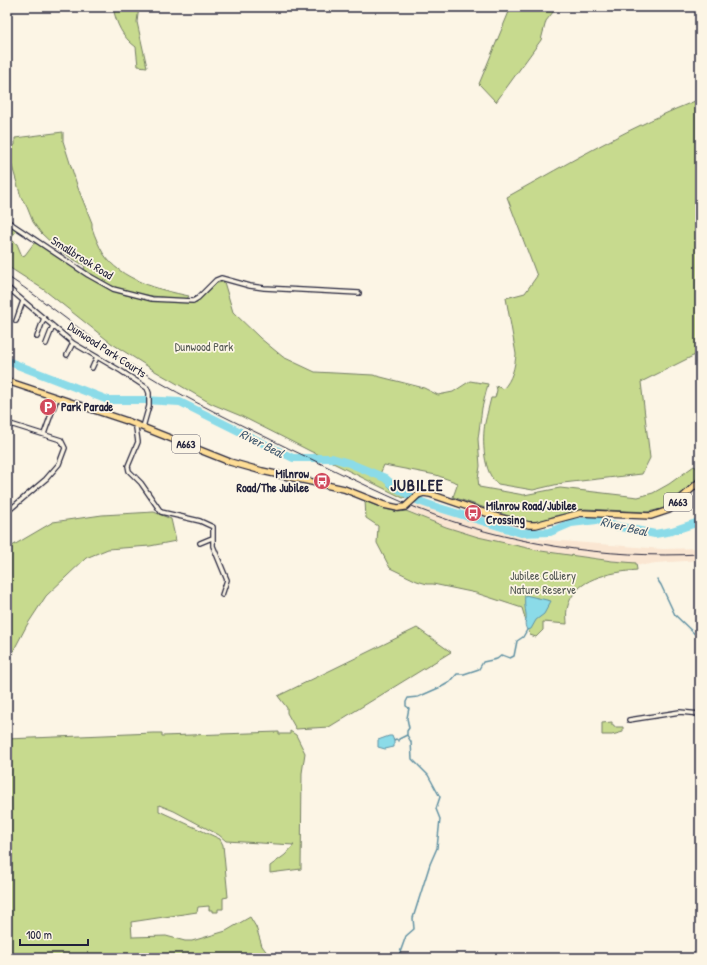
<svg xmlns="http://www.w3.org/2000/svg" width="707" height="965" font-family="'Patrick Hand',sans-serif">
<rect width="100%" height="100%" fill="#fcf5e5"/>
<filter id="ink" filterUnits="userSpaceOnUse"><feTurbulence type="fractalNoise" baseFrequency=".025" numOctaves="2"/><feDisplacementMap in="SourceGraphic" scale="8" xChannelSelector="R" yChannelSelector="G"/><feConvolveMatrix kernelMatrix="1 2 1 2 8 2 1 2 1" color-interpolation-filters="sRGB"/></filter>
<g filter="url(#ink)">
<!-- built -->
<path fill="#fae6d2" d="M418 502 434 510 516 536 548 540 663 549 700 548V560L656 563 644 565 541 551 478 537 446 527 408 511Z"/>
<!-- green -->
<path fill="#c7da8e" stroke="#747e64" d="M113 7H139L137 22 147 67 138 66 136 47C122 37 116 23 113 7Z
M511 7H557L546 21 541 40 496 102 479 84Z
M700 99V355L693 356 641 382 650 458 642 474 563 483 533 490 498 484C483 474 482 439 485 423 487 414 489 406 491 398H495L497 390 496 386 503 389C512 380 515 367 516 354L506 298 525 293 537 276 507 197C570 162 633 125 700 99Z
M63 132V141L78 188 92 223V228C95 237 99 246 103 253 120 280 160 290 189 296L187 299C150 297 114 293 84 270L85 266 60 251 41 233 33 222 27 207 21 197 7 149 15 145V138Z
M7 223 17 230 10 239 17 244 22 256 25 255 34 243 38 244 88 277 113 291 126 295 156 301 193 303 197 302 217 283 224 282 233 312 260 338 283 357 315 372 373 375 424 388 438 395 453 392 470 381 488 384 482 408 478 439 480 466 478 479 479 487 524 495 560 488 638 497 653 493 669 484 694 466 700 470V476L671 503 662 509 647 512 585 509 555 516 532 524 453 497 458 483 436 475 384 465 380 474 345 459 320 455 312 452 241 416 212 404 155 371 111 343 43 289 7 266Z
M331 462 345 463 384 481 391 489 406 497 403 498Z
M365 501 385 509 398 512 406 511 446 527 478 537 541 551 612 561 636 563 637 570C610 573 574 577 567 609 566 614 567 620 567 624L543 622V630L536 637 530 635 522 608 476 593 433 584H427L417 581 390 568 377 543 378 526 366 518Z
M154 512 171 519 176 541 150 546 108 549 86 558 46 596 27 625 7 663V549L53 522 102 515Z
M417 628 451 652 329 727 296 729 287 713V708L278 696Z
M612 722V725H614V727H623V732L612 735H602V723Z
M290 731 296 735 305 753 302 773 301 869 270 873V866L285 855 294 845 226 841 219 835 174 811 159 805V811L220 839 223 845 228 897 223 898V909H218V912H212V910H209V906L198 907 197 912 131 922 132 937 166 936 185 941H192L226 931 250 917 256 927 262 946 271 958H7V739L153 733H162V736L279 732V734H290Z"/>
<!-- water -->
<path fill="#8bdbe8" stroke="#6191a3" d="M525 595 551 601 544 614 536 620 531 629 527 630C523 622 527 622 526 614 525 608 524 601 525 595Z
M389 736H392L394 741V747L385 749 378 747V740Z"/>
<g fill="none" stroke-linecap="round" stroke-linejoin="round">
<!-- stream -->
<path stroke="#6191a3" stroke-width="1.5" d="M657 579 661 585 675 615 700 639
M394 740 396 739 399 741V739L407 735
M398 958 406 936 414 929 413 918 430 864 437 848 440 819 436 809 440 797 428 775 412 759 411 742 407 735V731L409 728 407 718 409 708 406 706V702L408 698 418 697 443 686 450 682 457 674H464L479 669 483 662 497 659 502 655 510 658 514 656 517 641 523 637 527 630"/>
<!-- river -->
<path stroke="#8bdbe8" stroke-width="8" d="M7 361 108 400H144L180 402 293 458H332L349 463 385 478 395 487 419 501 433 506 521 533 550 532 571 523 597 520 611 525 655 534 672 531 696 523 700 520"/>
<!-- street casing -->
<g stroke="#22223b" stroke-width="6">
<path id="street" d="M7 221 88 275 113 289 152 299 193 301 198 298 216 280 221 278 250 286 264 288 359 293
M7 287 73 343 121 371 147 388 149 393V406L143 427
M16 321 23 301
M37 337 44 318
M46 344 53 326
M67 355 73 343
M92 368 97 357
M7 423 61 440 65 448 59 464 46 479 7 512
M137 425 136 428 138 442 128 466 129 471 141 483 161 512 200 521 213 527V546L227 580 222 595
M44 434 57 398
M200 543 212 538
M629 720 680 712 700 714"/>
</g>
<!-- primary casing -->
<g stroke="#22223b" stroke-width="8">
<path id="primary" d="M7 381 127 421 230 462 262 471 344 489 384 505 398 508
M418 495 424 493 430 494 498 517 529 525H536L581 513 651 516 669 510 700 481"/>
</g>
<!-- street -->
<use href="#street" stroke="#fcf5e5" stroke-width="3.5"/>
<!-- primary -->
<use href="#primary" stroke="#fedd96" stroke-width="5.5"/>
<!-- tram -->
<path stroke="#22223b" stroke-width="1" d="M7 276C53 306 94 343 141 371 189 401 240 424 290 449 333 469 375 491 419 509 504 544 608 559 700 554"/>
<!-- primary-bridge casing -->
<g stroke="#22223b" stroke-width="8" stroke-linecap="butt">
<path id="primary-bridge" d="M398 508 405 507 418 495"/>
</g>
<!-- primary-bridge -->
<use href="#primary-bridge" stroke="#fedd96" stroke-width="5.5"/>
</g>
</g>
<!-- icons -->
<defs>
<g id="parking-disc" transform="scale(0.9)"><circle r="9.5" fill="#d1495b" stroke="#fcf5e5"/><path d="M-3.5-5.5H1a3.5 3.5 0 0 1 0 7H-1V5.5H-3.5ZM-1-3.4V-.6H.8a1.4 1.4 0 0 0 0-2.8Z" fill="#fff"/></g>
<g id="bus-disc" transform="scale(0.9)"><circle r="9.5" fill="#d1495b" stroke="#fcf5e5"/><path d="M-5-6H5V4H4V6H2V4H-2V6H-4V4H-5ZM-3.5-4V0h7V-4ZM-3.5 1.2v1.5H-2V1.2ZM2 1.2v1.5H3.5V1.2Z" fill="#fff"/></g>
</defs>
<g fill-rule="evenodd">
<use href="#parking-disc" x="48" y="407"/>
<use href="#bus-disc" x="322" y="481"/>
<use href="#bus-disc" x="473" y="513"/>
</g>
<g text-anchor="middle" stroke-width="3.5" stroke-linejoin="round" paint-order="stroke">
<!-- shield labels -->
<g fill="#fcf5e5" stroke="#63616e" stroke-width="1">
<rect x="172" y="435" width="28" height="18" rx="3"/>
<rect x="664" y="493" width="28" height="18" rx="3"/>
</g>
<g font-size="11" font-weight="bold" fill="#22223b">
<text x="186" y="448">A663</text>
<text x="678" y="506">A663</text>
</g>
<!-- street labels -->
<g font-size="12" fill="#22223b" stroke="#fcf5e5">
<text transform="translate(82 258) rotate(32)" y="4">Smallbrook Road</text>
<text transform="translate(107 350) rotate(33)" y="4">Dunwood Park Courts</text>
</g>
<!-- park labels -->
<g font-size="12" fill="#545954" stroke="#fcf5e5">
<text x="204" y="351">Dunwood Park</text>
<text x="543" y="580">Jubilee Colliery<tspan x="543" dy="14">Nature Reserve</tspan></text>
</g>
<!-- poi labels -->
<g font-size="12" font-weight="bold" fill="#22223b" stroke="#fcf5e5" text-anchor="start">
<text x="61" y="411">Park Parade</text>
<text x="309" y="478" text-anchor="end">Milnrow<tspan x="309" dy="14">Road/The Jubilee</tspan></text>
<text x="486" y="510">Milnrow Road/Jubilee<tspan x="486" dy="14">Crossing</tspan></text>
</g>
<!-- water labels -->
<g font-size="13" font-style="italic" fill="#425a6f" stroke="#fcf5e5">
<text transform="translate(262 443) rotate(27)" y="5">River Beal</text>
<text transform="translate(624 526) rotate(13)" y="5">River Beal</text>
</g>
<!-- district labels -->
<g font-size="16" font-weight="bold" letter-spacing="1" fill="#22223b" stroke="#fcf5e5">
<text x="417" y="491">JUBILEE</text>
</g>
</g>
<!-- margin -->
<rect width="707" height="965" fill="none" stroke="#fcf5e5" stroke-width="24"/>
<rect x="12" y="12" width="683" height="941" fill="none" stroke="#22223b" stroke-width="1.5" filter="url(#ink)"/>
<!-- scale -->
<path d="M20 939v6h68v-6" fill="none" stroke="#22223b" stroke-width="2"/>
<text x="26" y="939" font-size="12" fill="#22223b" stroke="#fcf5e5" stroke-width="3" paint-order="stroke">100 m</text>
</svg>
